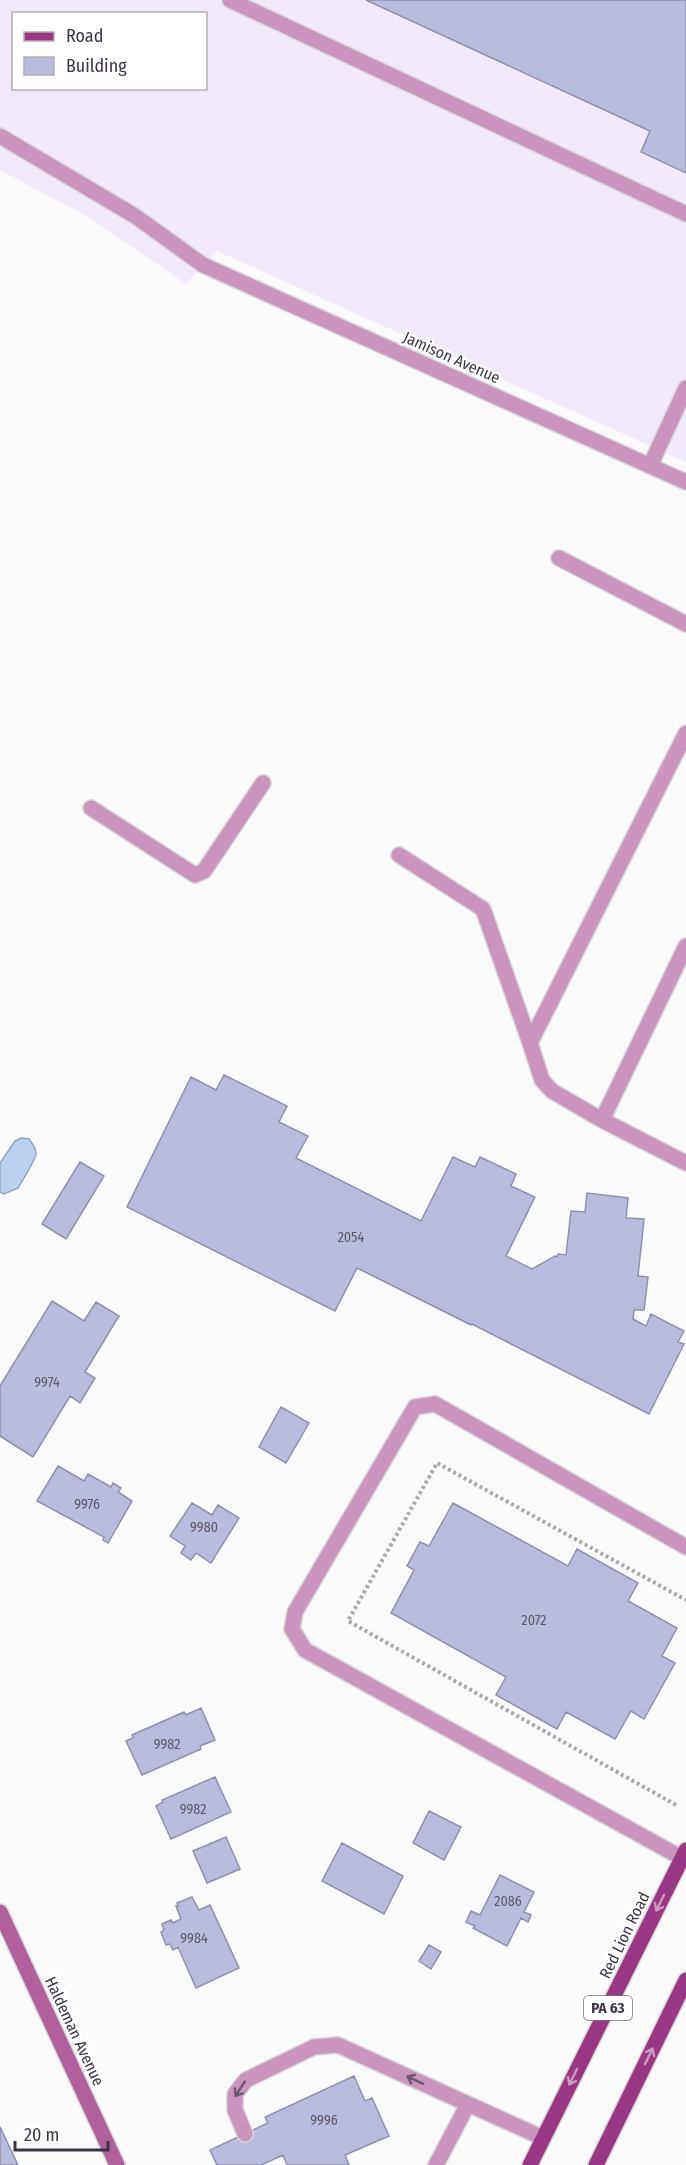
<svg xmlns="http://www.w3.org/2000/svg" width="686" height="2165" font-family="'Fira Sans Condensed',sans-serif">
<rect width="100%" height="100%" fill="#fafafa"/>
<!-- built -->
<path fill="#f2e9fa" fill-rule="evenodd" d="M0 0H686V462L217 251 186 284 88 217 0 170ZM14 14H206V88H14Z"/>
<!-- water -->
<path fill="#b9d0f0" stroke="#94a2bc" stroke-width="1.5" d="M21 1138 29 1139C32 1143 36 1148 36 1153 37 1158 22 1181 18 1188L4 1194 0 1192V1163L15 1141Z"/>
<!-- building -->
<path fill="#babcdf" stroke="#8e8fb1" stroke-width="1.5" d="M366 0H686V173L641 152 650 131Z
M224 1075 287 1106 279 1122 308 1136 296 1158 421 1221 453 1157 475 1167 480 1157 516 1174 511 1186 535 1197 506 1256 532 1269 555 1256 557 1257 558 1254 566 1255 571 1211 585 1212 587 1193 628 1198 626 1218 644 1219 638 1276 648 1277 644 1310H634L633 1319 646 1326 651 1314 684 1331 678 1342 684 1344 649 1414 472 1324 471 1325 357 1268 335 1311 127 1207 191 1077 216 1090Z
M80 1162 104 1176 66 1239 42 1224Z
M52 1301 84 1321 96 1302 119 1316 85 1372 95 1378 80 1403 70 1396 33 1457 0 1436V1386Z
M281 1407 309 1423 286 1463 259 1447Z
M58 1466 84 1481 88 1474 111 1487 113 1483 121 1488 118 1492 132 1501 108 1543 103 1540 104 1537 37 1501Z
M192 1503 212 1515 218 1505 239 1518 211 1563 196 1553 191 1560 181 1553 185 1546 170 1536Z
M453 1503 568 1566 577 1549 638 1583 628 1601 677 1628 662 1656 675 1663 644 1719 631 1711 615 1739 566 1712 557 1729 496 1695 506 1677 391 1613 414 1570 407 1566 420 1542 429 1546Z
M201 1708 215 1740 200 1746 201 1749 142 1775 126 1741 133 1738 132 1735 184 1712 186 1715Z
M215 1777 231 1812 171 1839 156 1806 163 1802 162 1800Z
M429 1811 461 1827 444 1860 413 1843Z
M226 1837 240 1869 207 1883 193 1851Z
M342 1843 403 1876 384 1914 322 1881Z
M500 1875 534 1892 524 1912 531 1915 528 1922 521 1918 507 1946 473 1928 475 1926 466 1922 471 1911 480 1915Z
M192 1897 199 1910 210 1905 239 1968 196 1988 178 1947 173 1950 170 1944 166 1945 161 1932 164 1930 162 1924 171 1920 173 1923 181 1919 176 1906H178L177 1903Z
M429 1945 441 1952 431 1969 419 1961Z
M354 2076 365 2101 372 2098 389 2136 345 2155 349 2165H287L283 2155 261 2165H217L210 2150 268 2123 265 2117Z
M0 2127 18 2165H0Z"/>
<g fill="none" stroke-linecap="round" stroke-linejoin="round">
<!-- lane casing -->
<g stroke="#d8d7d9" stroke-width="18">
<path id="lane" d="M230 0 686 214
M0 136 135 216 203 265
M650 466 686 388
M559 558 686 624
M91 808 195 875 204 871 263 783
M399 855 483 909 530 1043
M686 946 602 1120 686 1163
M602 1120 552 1091 542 1080 530 1043 686 733
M682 1858 305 1650 292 1629 295 1612 415 1407 435 1404 686 1547
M245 2134 235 2110V2094L246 2080 314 2047 338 2045 543 2138
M436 2165 468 2104"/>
</g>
<!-- street casing -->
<g stroke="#d8d7d9" stroke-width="18">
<path id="street" d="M203 265 686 482"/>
</g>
<!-- secondary casing -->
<g stroke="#d8d7d9" stroke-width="18">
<path id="secondary" d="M0 1912 117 2165"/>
</g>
<!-- primary casing -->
<g stroke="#d8d7d9" stroke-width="18">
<path id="primary" d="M530 2165 686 1850
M596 2165 686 1980"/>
</g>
<!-- path -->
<path stroke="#aba8ae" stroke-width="4" stroke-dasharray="3 3" stroke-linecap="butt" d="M676 1805 348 1621 437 1463 686 1600"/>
<!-- lane -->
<use href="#lane" stroke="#cb94bc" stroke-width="15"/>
<!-- street -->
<use href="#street" stroke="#cb94bc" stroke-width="15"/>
<!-- secondary -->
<use href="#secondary" stroke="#b0609c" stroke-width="15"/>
<!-- primary -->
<use href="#primary" stroke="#9a3785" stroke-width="15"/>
</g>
<!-- one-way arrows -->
<defs><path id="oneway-shaft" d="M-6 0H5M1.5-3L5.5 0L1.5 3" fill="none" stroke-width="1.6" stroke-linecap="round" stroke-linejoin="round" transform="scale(1.5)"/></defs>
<g stroke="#cc9bc2">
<use href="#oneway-shaft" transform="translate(660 1903) rotate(116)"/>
<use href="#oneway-shaft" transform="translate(649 2056) rotate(-64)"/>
<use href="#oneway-shaft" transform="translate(573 2077) rotate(116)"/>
</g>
<g stroke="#6f576e">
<use href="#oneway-shaft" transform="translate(415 2080) rotate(-155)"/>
<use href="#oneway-shaft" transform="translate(240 2089) rotate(123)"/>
</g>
<g text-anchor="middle" stroke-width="4.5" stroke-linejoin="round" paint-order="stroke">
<!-- number labels -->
<g font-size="14" fill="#5d586b">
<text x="351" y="1242">2054</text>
<text x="47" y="1387">9974</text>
<text x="87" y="1509">9976</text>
<text x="204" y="1532">9980</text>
<text x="534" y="1625">2072</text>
<text x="167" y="1749">9982</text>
<text x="193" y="1814">9982</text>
<text x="508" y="1906">2086</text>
<text x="194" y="1943">9984</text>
<text x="324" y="2125">9996</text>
</g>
<!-- shield labels -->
<rect fill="#fff" stroke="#78727c" stroke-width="1.5" x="584" y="1996" width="48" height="24" rx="4.5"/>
<g font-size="15" font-weight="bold" fill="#3e3644">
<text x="608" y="2013">PA 63</text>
</g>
<!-- street labels -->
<g font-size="16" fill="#3e3644" stroke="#fff">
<text transform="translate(452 357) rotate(24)" y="6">Jamison Avenue</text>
<text transform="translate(624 1935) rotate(-64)" y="6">Red Lion Road</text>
<text transform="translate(75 2031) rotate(65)" y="6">Haldeman Avenue</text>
</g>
</g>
<!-- legend -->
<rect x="12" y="12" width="195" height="78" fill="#ffffff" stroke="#b2afb4" stroke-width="1.5"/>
<rect x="24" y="32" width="30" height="9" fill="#9a3785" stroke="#b2afb4" stroke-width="1.5"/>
<text x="66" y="42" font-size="18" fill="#3e3644">Road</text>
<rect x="24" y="57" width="30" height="18" fill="#babcdf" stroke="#b2afb4" stroke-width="1.5"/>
<text x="66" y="72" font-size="18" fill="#3e3644">Building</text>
<!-- scale -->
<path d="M15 2141v9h93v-9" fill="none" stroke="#3e3644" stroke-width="3"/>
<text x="24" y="2141" font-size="18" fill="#3e3644" stroke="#ffffff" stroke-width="4.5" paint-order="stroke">20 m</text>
</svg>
